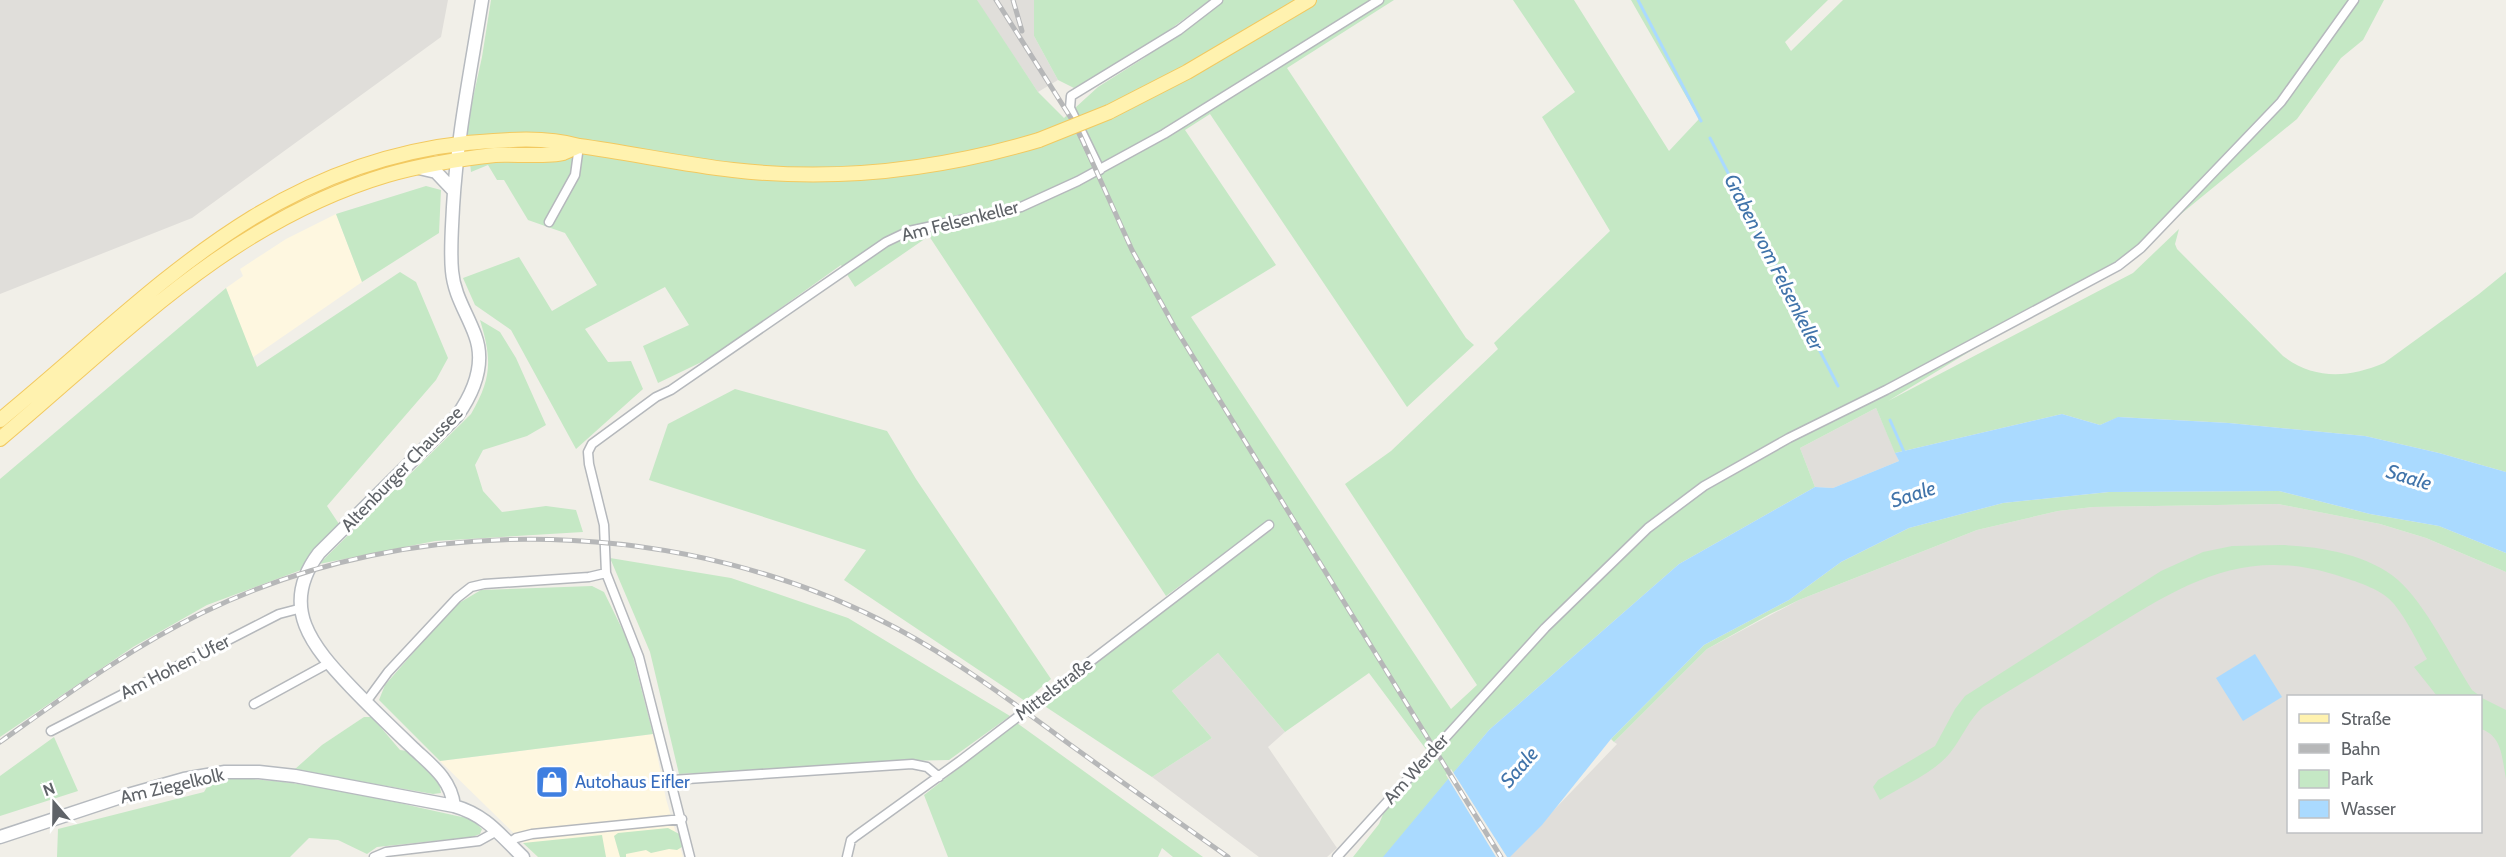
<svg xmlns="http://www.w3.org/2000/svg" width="2506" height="857" font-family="Cabin,sans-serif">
<rect width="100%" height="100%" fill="#f1efe8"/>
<!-- commercial -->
<path fill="#fef7e0" d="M336 214 362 282 252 358 226 288 243 276 240 269 286 239Z
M653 734 666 799 683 857H538L440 761Z"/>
<!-- industrial -->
<path fill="#e0deda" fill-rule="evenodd" d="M0 0H448L441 37 192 218 0 294Z
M976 0H1034V36L1058 80 1038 92Z
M1876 408 1899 461 1833 488 1815 487 1800 448Z
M2278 504 2380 524 2426 538 2506 572V857H1509L1617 744 1614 742 1707 649 1799 600 1977 530 2058 511 2093 507ZM2288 696H2480V832H2288Z
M1218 653 1285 732 1268 747 1337 848 1327 857H1259L1152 777 1212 738 1172 691Z"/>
<!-- green -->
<path fill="#c5e8c5" d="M491 0H977L1038 92 1064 118 1098 87 1144 58 1222 0H1394L1287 68 1466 338 1474 345 1407 407 1210 114 1185 130 1276 265 1191 317 1451 709 1477 685 1345 484 1391 451 1498 349 1494 343 1610 231 1542 117 1575 92 1513 0H1574L1669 151 1699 119 1631 0H1828L1785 42 1791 51 1843 0H2384L2363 40 2341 58 2297 119 2137 250 1888 401 2133 273 2179 229 2175 244 2177 249 2283 356C2314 380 2349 378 2384 363L2479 294 2506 272V472L2439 453 2365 436 2229 423 2119 417 2100 425 2062 414 1895 453 1876 408 1800 448 1815 487 1679 564 1489 730 1384 857H1353L1379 824 1384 812 1431 756 1369 673 1285 732 1218 653 1172 691 1212 738 1152 777 1040 703 1270 531 1264 524 1166 596 929 236 855 287 841 265 712 357 658 383 643 346 689 325 665 287 585 329 608 362 631 361 643 389 576 449 511 330 475 305 463 278 519 257 552 311 597 285 565 233 528 220 504 180H497L488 165 471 172 466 130 482 57Z
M1034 0H1210L1142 50 1074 88 1058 80 1034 36Z
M426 186 441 190 439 233 362 282 336 214Z
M400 272 416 282 448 358 436 380 327 506 339 524 314 550 301 570 207 605 133 647 0 737V479L226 288 257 367Z
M480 320 500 332 516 358 546 425 527 436 483 450 475 465 483 491 502 512 546 506 576 510 583 532 435 541 319 564 471 414C492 378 492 359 480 320Z
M735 389 887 431 916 479 1051 679 1025 701 844 580 866 550 649 480 668 424Z
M2279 491 2370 514 2439 526 2506 553V572L2426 538 2380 524 2278 504 2093 507 2058 511 1977 530 1799 600 1770 614 1707 649 1614 742 1611 739 1704 645 1789 600 1841 562 1909 528 2003 503 2109 492Z
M2281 545C2317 546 2369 554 2398 580 2426 605 2451 657 2472 690L2480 696H2437L2414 667 2427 659C2417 641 2407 620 2394 604 2383 590 2358 582 2342 577 2244 544 2184 584 2104 633 2064 658 2023 682 1983 707 1969 719 1962 738 1950 753 1935 772 1901 787 1880 800L1873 787 1878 780 1935 746 1955 709 1965 696 2161 571 2203 552 2232 546Z
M610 558 731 578 848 618 1010 716 949 760 900 761 679 774 650 652Z
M592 586 604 592 630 645 653 734 440 761 379 700 385 685 454 606 481 590Z
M2480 697 2506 710V779C2502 760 2503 736 2481 729Z
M364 717H372L400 750 407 751 439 782 441 793 433 794 294 770 322 745Z
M1017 723 1203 857H1173L1162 848 1158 857H948L924 795Z
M54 737 78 791 0 816V776Z
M230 778C311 780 392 802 472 819L482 829 480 834 472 837 377 847 367 854 338 840 309 838 290 857H57L58 829 204 792 210 782Z
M668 828 681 835 682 847 677 850 669 849 651 853 646 850 626 854V857H620L614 836 618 833Z
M602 835 606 857H538L523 843Z"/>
<!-- water -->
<path fill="#aadaff" d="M2062 414 2100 425 2118 417 2229 423 2365 436 2439 453 2506 472V553L2439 526 2370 514 2279 491 2109 492 2003 503 1909 528 1841 562 1789 600 1704 645 1611 739 1542 825 1510 857H1383L1489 730 1679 564 1815 487 1833 488 1899 461 1895 453Z
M2255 654 2282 697 2243 721 2216 678Z"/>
<!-- pier -->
<path fill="#f1efe8" d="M1451 769 1507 857H1496L1446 775Z"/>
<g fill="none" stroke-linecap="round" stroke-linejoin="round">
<!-- stream -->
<path stroke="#aadaff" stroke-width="3" d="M1638 0 1701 121
M1710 138 1838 386
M1890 420 1905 454"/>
<!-- street casing -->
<g stroke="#b5b8bc" stroke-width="11">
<path id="street" d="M1100 170 1070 108 1071 96 1179 30 1218 0
M549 222 575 175 579 146
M366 702 388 672 457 598 471 587 484 584 589 577 606 573
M254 704 329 663
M51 731 279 614 302 608
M672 780 912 764 927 767 939 777
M509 843 516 838 532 834 682 819
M374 857 386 852 479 841 497 831
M690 857 639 657 606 573 604 525 589 464 588 452 592 444 656 397 671 390 886 242 909 231 1021 207 1078 181 1164 134 1379 0
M847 857 851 840 856 836 960 761 1269 525
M1337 857 1545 628 1648 528 1704 486 1789 438 1886 390 2118 266 2141 248 2281 102 2354 0"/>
</g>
<!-- secondary casing -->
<g stroke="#b6babf" stroke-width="15">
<path id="secondary" d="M419 168 436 172 454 191
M454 806C451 779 431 765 413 748 392 728 371 708 351 687 313 647 278 607 319 553L457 416C474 392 486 364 475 335 467 313 454 295 452 271 450 250 452 229 453 207 457 137 471 69 482 0
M0 837 124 796 184 779 225 772H259L295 776 454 806C486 815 500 835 523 857"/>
</g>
<!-- primary casing -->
<g stroke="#f2c960" stroke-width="16">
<path id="primary" d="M1109 112 1187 72 1309 0
M0 420C149 298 262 165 467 143 504 140 543 136 579 146 631 153 681 164 733 170 837 182 939 170 1039 140
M0 439C123 336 229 222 387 175 422 165 459 159 495 155 512 154 549 157 563 153 568 151 574 148 579 146"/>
</g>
<!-- street -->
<use href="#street" stroke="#fff" stroke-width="8"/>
<!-- secondary -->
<use href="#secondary" stroke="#fff" stroke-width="12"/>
<!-- primary -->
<use href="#primary" stroke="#fff2af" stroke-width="14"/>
<!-- rail casing -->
<g stroke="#b6b7b8" stroke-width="5">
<path id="rail" d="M996 0 1076 126 1132 250 1174 326 1501 857
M1013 0 1022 31
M0 742C65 696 130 648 202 613 416 508 686 517 896 628 958 661 1015 704 1072 746 1123 783 1176 820 1228 857"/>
</g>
<!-- rail -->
<use href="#rail" stroke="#fff" stroke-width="3" stroke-dasharray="9" stroke-linecap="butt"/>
<!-- primary-bridge casing -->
<g stroke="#f2c960" stroke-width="16" stroke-linecap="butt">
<path id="primary-bridge" d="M1039 140 1109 112"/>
</g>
<!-- primary-bridge -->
<use href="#primary-bridge" stroke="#fff2af" stroke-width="14"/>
</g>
<!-- icons -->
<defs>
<g id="shop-square" transform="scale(1.725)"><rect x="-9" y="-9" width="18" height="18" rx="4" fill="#3f7fe0" stroke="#fff"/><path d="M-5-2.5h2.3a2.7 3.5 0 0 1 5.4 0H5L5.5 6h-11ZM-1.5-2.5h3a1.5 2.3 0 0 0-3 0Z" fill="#fff"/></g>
</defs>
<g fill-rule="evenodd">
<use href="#shop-square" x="552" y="782"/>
</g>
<g text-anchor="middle" stroke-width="6" stroke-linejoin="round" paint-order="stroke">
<!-- street labels -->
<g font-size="18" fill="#5f6368" stroke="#fff">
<text transform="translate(960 221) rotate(-14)" y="6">Am Felsenkeller</text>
<text transform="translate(402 469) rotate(-46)" y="6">Altenburger Chaussee</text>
<text transform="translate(175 667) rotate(-27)" y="6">Am Hohen Ufer</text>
<text transform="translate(1054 689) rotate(-37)" y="6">Mittelstraße</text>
<text transform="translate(1416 769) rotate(-48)" y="6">Am Werder</text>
<text transform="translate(172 786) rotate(-13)" y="6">Am Ziegelkolk</text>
</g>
<!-- shop labels -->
<g font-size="18" fill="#366cbe" stroke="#fff" text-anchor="start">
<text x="575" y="788">Autohaus Eifler</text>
</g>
<!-- water labels -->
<g font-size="20" font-style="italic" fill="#4174aa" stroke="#fff">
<text transform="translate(1774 262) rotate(63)" y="7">Graben vom Felsenkeller</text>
<text transform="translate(2409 477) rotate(17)" y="7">Saale</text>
<text transform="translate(1913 494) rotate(-18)" y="7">Saale</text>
<text transform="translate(1519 767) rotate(-49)" y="7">Saale</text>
</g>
</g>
<!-- legend -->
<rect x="2287" y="695" width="195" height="138" fill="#ffffff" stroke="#bfc1c3" stroke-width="1.5"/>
<rect x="2299" y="714" width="30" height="9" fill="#fff2af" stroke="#bfc1c3" stroke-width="1.5"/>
<text x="2341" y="725" font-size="18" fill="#5f6368">Straße</text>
<rect x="2299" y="744" width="30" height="9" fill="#b6b7b8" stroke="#bfc1c3" stroke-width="1.5"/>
<text x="2341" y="755" font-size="18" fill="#5f6368">Bahn</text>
<rect x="2299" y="770" width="30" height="18" fill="#c5e8c5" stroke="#bfc1c3" stroke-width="1.5"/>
<text x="2341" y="785" font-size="18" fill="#5f6368">Park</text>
<rect x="2299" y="800" width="30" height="18" fill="#aadaff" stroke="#bfc1c3" stroke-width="1.5"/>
<text x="2341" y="815" font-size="18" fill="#5f6368">Wasser</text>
<!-- north arrow -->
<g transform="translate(54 803) rotate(340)" stroke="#ffffff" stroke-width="4.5" paint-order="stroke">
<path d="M0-4.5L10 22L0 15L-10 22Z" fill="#5f6368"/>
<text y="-9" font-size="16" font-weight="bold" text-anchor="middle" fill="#5f6368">N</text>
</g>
</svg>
